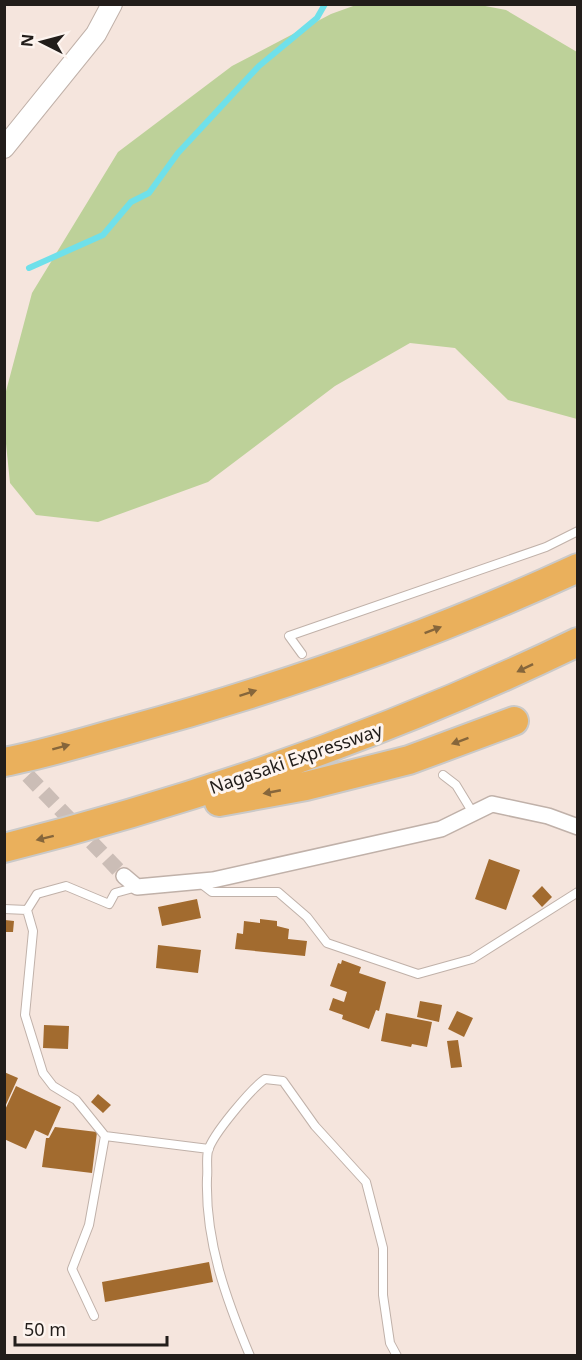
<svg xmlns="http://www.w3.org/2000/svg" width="582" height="1360" font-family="'Noto Sans',sans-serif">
<rect width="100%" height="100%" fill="#f5e5dd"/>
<!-- green -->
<path fill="#bdd199" d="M356 5H480L506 10 577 52V419L508 400 455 348 410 343 335 386 208 482 98 522 36 515 10 483 5 434V395L32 293 118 152 232 66 331 14Z"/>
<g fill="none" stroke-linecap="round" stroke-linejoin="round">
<!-- stream -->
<path stroke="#6fe0ea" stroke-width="6" d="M29 268 103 235 131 202 149 193 178 153 259 66 317 18 325 4"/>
</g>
<!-- building -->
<path fill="#a26b2f" d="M489 859 520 870 506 910 475 899Z
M542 886 552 897 542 907 532 896Z
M197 899 201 918 162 926 158 907Z
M260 919 277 921V926L289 929 288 939 307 941 305 956 235 949 237 933 243 934 244 921 260 923Z
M5 920 14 921 13 932H5Z
M158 945 201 950 198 973 156 968Z
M342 960 361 967 359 973 386 982 379 1011 376 1010 369 1029 342 1019 343 1015 329 1010 333 998 344 1002 347 992 330 986 338 963 341 964Z
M420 1001 442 1005 439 1022 417 1017Z
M457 1011 473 1018 464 1037 448 1029Z
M386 1013 432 1022 427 1047 412 1044 411 1047 381 1041Z
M44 1025 69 1026 68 1049 43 1048Z
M458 1040 462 1067 451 1068 447 1041Z
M4 1072 18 1078 4 1109Z
M16 1086 61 1107 48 1136 35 1130 26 1149 4 1139V1112Z
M98 1094 111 1105 103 1113 91 1102Z
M55 1127 97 1132 92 1173 42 1167 46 1138H49Z
M209 1262 213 1282 105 1302 102 1282Z"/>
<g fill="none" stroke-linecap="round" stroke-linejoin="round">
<!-- minor-tunnel -->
<path stroke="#cbbdb6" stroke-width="15" stroke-dasharray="15 8" stroke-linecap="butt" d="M12 759 124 876"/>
<!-- service casing -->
<g stroke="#c0b1a9" stroke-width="10">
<path id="service" d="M302 654 289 636 546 547 578 531
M443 775 456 785 473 813
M199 882 212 892H278L307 917 327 943 418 974 472 959 578 892
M4 909 27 910 37 894 66 886 109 904 115 893 137 887
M27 910 33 931 25 1015 43 1073 53 1086 76 1100 105 1136 209 1149
M94 1316 72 1269 89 1225 105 1136
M250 1356C226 1299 205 1241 207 1178 208 1170 206 1159 208 1151 212 1135 251 1089 265 1079L283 1081 315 1126 366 1182 383 1248V1295L390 1343 397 1356"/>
</g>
<!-- minor casing -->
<g stroke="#c0b1a9" stroke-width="18">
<path id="minor" d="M124 876 137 887 213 880 441 829 492 804 548 816 578 827"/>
</g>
<!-- tertiary casing -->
<g stroke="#c0b1a9" stroke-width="22">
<path id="tertiary" d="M4 148 96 34 112 4"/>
</g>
<!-- motorway casing -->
<g stroke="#cac9c8" stroke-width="32">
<path id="motorway" d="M4 762C46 754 87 741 128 730 282 688 433 635 578 568
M219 802 306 786 409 760 514 721
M4 848C202 798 394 731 578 642"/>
</g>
<!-- service -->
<use href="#service" stroke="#fff" stroke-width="8"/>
<!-- minor -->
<use href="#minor" stroke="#fff" stroke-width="15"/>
<!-- tertiary -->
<use href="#tertiary" stroke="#fff" stroke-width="20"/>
<!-- motorway -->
<use href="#motorway" stroke="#eab05c" stroke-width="28"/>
</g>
<!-- one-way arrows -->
<defs><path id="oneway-solid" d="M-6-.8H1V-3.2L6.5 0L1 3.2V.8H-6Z" transform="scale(1.5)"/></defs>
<g fill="#86663b">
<use href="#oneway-solid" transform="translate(433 630) rotate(-21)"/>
<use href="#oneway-solid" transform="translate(525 668) rotate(154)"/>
<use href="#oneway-solid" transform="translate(248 693) rotate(-18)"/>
<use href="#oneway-solid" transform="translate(460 741) rotate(160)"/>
<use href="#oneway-solid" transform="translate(61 747) rotate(-15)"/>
<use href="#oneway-solid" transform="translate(272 792) rotate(169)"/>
<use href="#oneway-solid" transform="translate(45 838) rotate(166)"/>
</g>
<g text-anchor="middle" stroke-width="6" stroke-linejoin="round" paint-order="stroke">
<!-- street labels -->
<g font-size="18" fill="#221d1a" stroke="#fdf4ef">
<text transform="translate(296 759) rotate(-19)" y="6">Nagasaki Expressway</text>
</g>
</g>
<!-- border -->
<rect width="582" height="1360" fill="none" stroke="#221d1a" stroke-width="12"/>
<!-- north arrow -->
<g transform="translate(42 42) rotate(276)" stroke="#fdf4ef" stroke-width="4.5" paint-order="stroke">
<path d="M0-4.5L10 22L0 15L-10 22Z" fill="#221d1a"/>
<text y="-9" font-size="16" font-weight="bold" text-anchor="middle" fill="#221d1a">N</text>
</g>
<!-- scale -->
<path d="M15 1336v9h152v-9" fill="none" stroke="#221d1a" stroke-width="3"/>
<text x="24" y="1336" font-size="18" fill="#221d1a" stroke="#fdf4ef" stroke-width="4.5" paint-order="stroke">50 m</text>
</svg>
